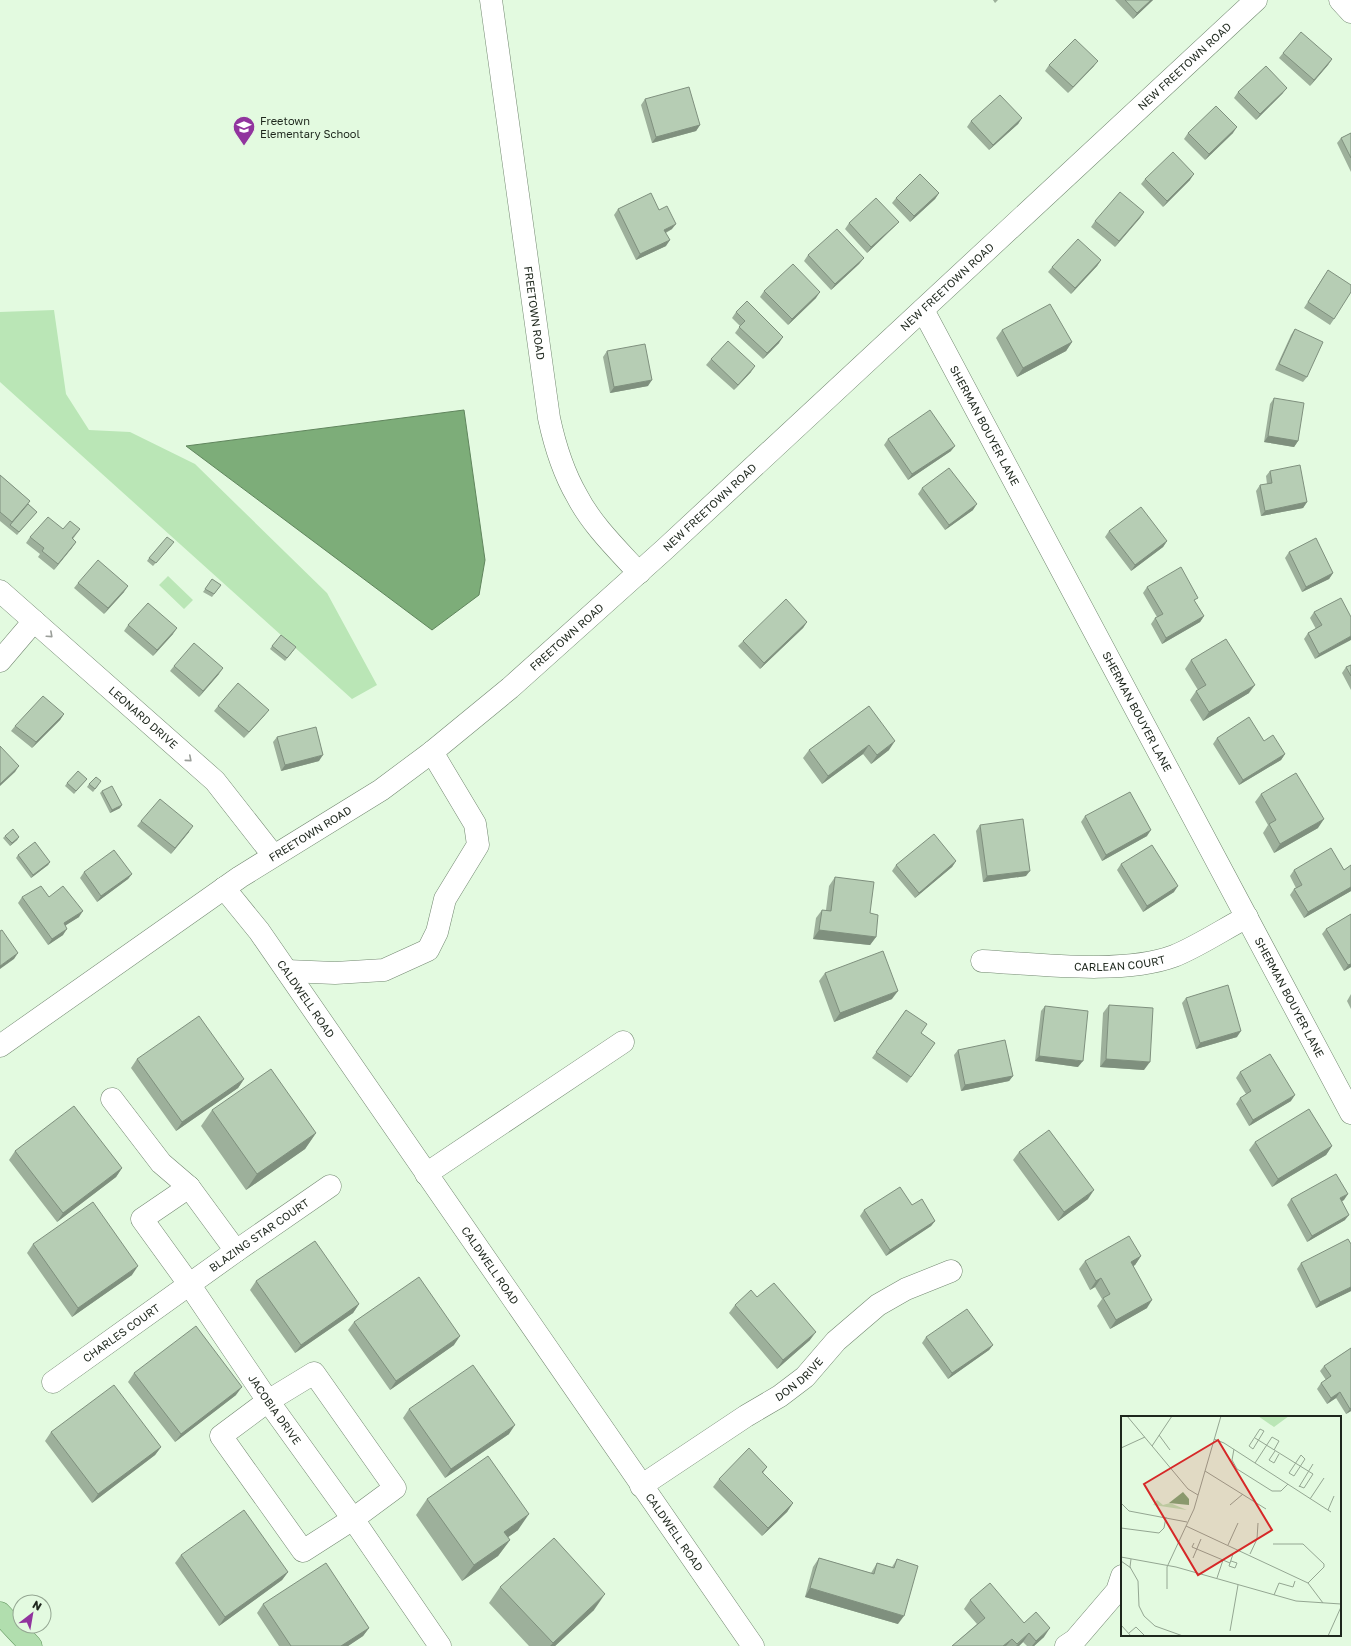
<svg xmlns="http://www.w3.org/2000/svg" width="1351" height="1646" font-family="'Golos Text',sans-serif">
<rect width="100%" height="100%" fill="#e3fae0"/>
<!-- green -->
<path fill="#bae6b6" d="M54 310 66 394 89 430 130 432 195 464 327 593 377 685 352 699 0 382V312Z
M168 576 193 600 184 609 159 585Z"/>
<!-- water -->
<path fill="#7dad79" stroke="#60855d" d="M464 410 485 560 479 595 432 630 186 446Z"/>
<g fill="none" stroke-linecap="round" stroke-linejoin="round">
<!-- minor casing -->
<g stroke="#738871" stroke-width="23">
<g id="minor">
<path id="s1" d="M491 0 549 418C555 446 563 472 577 496 592 525 617 549 639 573"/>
<path d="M1340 0 1351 12"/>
<path id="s2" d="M923 310 1351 1113"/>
<path id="s3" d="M0 591 215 781 273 855"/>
<path d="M0 661 34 621"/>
<path id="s4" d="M224 888 259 931 753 1646"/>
<path id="s5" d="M982 961C1038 964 1123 975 1174 956 1197 947 1224 929 1247 917"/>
<path d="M287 971 335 973 384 970 428 950 437 932 445 899 478 845 475 824 432 752"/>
<path id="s6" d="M0 1046 240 877 381 790 432 752 510 688 665 549 1256 0"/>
<path d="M112 1099 161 1163 189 1187 236 1251"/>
<path d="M426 1174 623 1042"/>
<path id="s7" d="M189 1187 142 1219 189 1284 268 1401 353 1519 440 1646"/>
<path d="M314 1373 395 1488 353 1519 303 1551 221 1436 268 1401Z"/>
<path id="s8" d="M53 1382 236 1251 330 1186"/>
<path id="s9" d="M641 1486 746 1416 780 1396 805 1377 836 1341 878 1305 906 1289 951 1271"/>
<path d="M1066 1646 1075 1640 1117 1591 1122 1576"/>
</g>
</g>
<!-- major casing -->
<g stroke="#5c9058" stroke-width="23">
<path id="major" d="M0 1613 31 1646"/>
</g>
<!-- minor -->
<use href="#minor" stroke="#fff" stroke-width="22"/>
<!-- major -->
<use href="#major" stroke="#b1deae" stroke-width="22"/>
</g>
<!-- wall -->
<path fill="#9db09b" d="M993 0H998L995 3Z
M1115 0H1153L1133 19Z
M1283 53 1332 59 1328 65 1310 86 1279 58Z
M1049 65 1094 66 1068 93 1045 71Z
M1238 92 1283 93 1256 120 1234 98Z
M645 99 700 125 696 131 652 143 641 105Z
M1022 118 1018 124 989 150 967 127 971 121Z
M1188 133H1233L1205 160 1184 139Z
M1351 133V172L1337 143 1341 138Z
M1145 179 1190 180 1163 207 1141 184Z
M939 193 935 199 910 222 892 203 896 198Z
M618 209 659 210 672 229 666 233V246L636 260 614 215Z
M1144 212 1140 218 1115 247 1091 227 1095 221Z
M899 222 894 227 867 253 845 229 849 223Z
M808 255 864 258 859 264 831 290 804 261Z
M1101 260 1097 266 1071 294 1048 272 1052 267Z
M1324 276 1334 319 1330 325 1304 308Z
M764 291 816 298 788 325 760 297Z
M736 312 779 343 763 359 735 333 740 326 732 318Z
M1295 329 1307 377 1303 382 1275 370 1291 335Z
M1002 330 1072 342 1066 351 1017 377 996 338Z
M607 351 648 386 610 393 603 357Z
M711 359 751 372 734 390 706 365Z
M1274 398 1298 441 1294 447 1264 442 1270 404Z
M888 439 951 451 908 480 884 445Z
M1270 471 1307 502 1303 508 1261 516 1256 491 1260 485 1267 484 1266 476Z
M0 475 30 501 28 504 37 512 17 535 0 521Z
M922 488 973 510 945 530 918 494Z
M63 529H80L73 539 76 542 54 570 38 557 40 554 26 543 30 537Z
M1109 531 1167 541 1163 547 1131 571 1105 537Z
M172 545 153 566 147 561 149 558Z
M1289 552 1333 573 1329 579 1302 592 1285 558Z
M212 579 221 585 212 597 203 592Z
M78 583 124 592 104 614 74 588Z
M1147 587 1195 602 1204 616 1200 622 1162 644 1151 624 1155 618 1157 617 1143 593Z
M1314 612 1351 617 1315 659 1304 639 1308 633 1316 629 1310 618Z
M807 622 803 628 760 669 738 646 743 641Z
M128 625 173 634 153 656 124 631Z
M272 646 294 650 285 661 270 649Z
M1191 660 1249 693 1203 721 1190 700 1196 691 1198 690 1185 669Z
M1351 665V690L1342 673 1346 667Z
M174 666 219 674 199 697 170 671Z
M218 706 265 715 244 738 214 711Z
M869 706 889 750 871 764 863 754 822 784 803 758 809 750Z
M64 714 60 720 32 748 11 731 15 726Z
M277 737 319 761 281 771 273 742Z
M1217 738 1264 741 1285 754 1281 760 1239 785 1213 744Z
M87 779 74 794 65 786 67 783Z
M89 784H99L93 792 87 787Z
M102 791 120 808 110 813 100 793Z
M1261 794 1318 828 1274 853 1263 833 1268 825 1255 802Z
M1085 816 1147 836 1102 861 1081 822Z
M141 821 189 832 171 854 137 826Z
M980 825 1026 876 983 882 976 831Z
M5 836 19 837 17 840 10 846 3 838Z
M18 855 50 862 48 865 31 878 16 858Z
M956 861 952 867 915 898 892 871 896 865Z
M1121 864 1174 892 1143 912 1117 870Z
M1351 865V891L1304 918 1290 895 1294 889 1296 888 1290 876 1294 870H1344Z
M84 872 132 874 128 879 97 902 80 878Z
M835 877 870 913 876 937 870 945 813 939 816 918 822 910H826L829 886Z
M22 897H49L79 917 65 925 63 935 48 945 18 903Z
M1351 914V967L1344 971 1322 934 1326 929Z
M825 973 892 999 834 1022 819 981Z
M1351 994V1009L1347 1001Z
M1186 998 1237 1037 1196 1049 1182 1003Z
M1109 1005 1144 1070 1100 1067 1103 1013Z
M1045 1006 1078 1067 1035 1061 1041 1011Z
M906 1010 921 1033 935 1043 907 1083 872 1058Z
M958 1050 1013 1076 1009 1081 961 1091 954 1055Z
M137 1059 244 1079 238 1088 176 1131 131 1068Z
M1240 1072 1291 1101 1249 1126 1236 1104 1240 1098 1246 1094 1236 1078Z
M212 1110 316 1133 305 1149 246 1190 201 1126Z
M1255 1142 1332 1146 1326 1155 1272 1187 1249 1150Z
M15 1151 122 1168 116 1177 57 1222 9 1160Z
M1019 1152 1088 1199 1058 1221 1013 1160Z
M1291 1199 1344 1200 1342 1201 1345 1220 1307 1242 1287 1205Z
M912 1205 935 1221 931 1226 886 1256 860 1216 864 1210Z
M33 1244 132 1275 72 1317 27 1253Z
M1351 1244V1291L1316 1308 1297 1269 1301 1263Z
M1141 1256 1135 1265 1133 1266 1147 1308 1110 1329 1097 1306 1102 1299 1095 1287 1090 1290 1079 1269 1085 1261Z
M256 1281 359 1304 353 1313 295 1353 250 1290Z
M757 1297 810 1340 777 1369 729 1313 735 1305Z
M354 1322 454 1345 390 1390 348 1330Z
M926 1337 993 1345 989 1350 948 1379 922 1343Z
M1351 1348V1411L1346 1414 1336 1398 1327 1404 1317 1389 1321 1383 1326 1380 1320 1371 1324 1366Z
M134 1373 236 1395 175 1442 128 1382Z
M409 1409 509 1434 445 1478 403 1418Z
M51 1432 161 1447 155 1455 92 1503 45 1441Z
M767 1467 763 1473 793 1503 787 1512 762 1536 713 1487 719 1479Z
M427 1499 518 1530 508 1537 510 1540 498 1556 462 1581 416 1515Z
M181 1555 288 1572 282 1580 219 1626 175 1563Z
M819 1558 871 1573 877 1563 892 1567 897 1559 898 1624 805 1597 813 1567Z
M500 1587 594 1610 555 1646H529L489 1603Z
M970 1600 1024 1623 1044 1637 1034 1646H1027L1023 1642 1019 1646H952L977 1624 964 1609Z
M263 1604 369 1628 363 1636 348 1646H279L257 1613Z"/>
<!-- shaded-wall -->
<path fill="#7f907e" d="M1151 0H1153L1133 19 1137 13Z
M1332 59 1328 65 1310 86 1314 80Z
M1098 61 1094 66 1068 93 1073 87Z
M1287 88 1283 93 1256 120 1260 114Z
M1022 118 1018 124 989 150 993 145Z
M700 125 696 131 652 143 656 137Z
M1237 127 1233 133 1205 160 1209 154Z
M1194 174 1190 180 1163 207 1167 201Z
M939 193 935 199 910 222 914 216Z
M1144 212 1140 218 1115 247 1119 241Z
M899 222 894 227 867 253 871 247Z
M676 224 672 229 660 235 664 230Z
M670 240 666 246 636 260 640 254Z
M864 258 859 264 831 290 835 284Z
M1101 260 1097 266 1071 294 1075 288Z
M820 292 816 298 788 325 792 319Z
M783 337 779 343 763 359 767 353Z
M1072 342 1066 351 1017 377 1023 368Z
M755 366 751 372 734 390 738 385Z
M652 380 648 386 610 393 614 387Z
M1268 436 1298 441 1294 447 1264 442Z
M955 446 951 451 908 480 912 474Z
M1307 502 1303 508 1261 516 1265 511Z
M977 504 973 510 945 530 949 525Z
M1167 541 1163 547 1131 571 1135 565Z
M76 542 72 548 54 570 58 564Z
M1333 573 1329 579 1302 592 1306 587Z
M128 586 124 592 104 614 108 608Z
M1204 616 1200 622 1162 644 1166 638Z
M807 622 803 628 760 669 764 663Z
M177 628 173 634 153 656 157 650Z
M1351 636V640L1315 659 1319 654Z
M223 668 219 674 199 697 203 691Z
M1255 685 1249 693 1203 721 1209 712Z
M269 710 265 715 244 738 249 732Z
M64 714 60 720 32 748 36 742Z
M895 741 889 750 871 764 877 755Z
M869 745 863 754 822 784 828 776Z
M1285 754 1281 760 1239 785 1243 780Z
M323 755 319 761 281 771 285 765Z
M19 766 15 772 0 786V784Z
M122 805 120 808 110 813 112 810Z
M1324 819 1318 828 1274 853 1280 844Z
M193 826 189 832 171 854 175 848Z
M1151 830 1147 836 1102 861 1106 855Z
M19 837 17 840 10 846 12 843Z
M956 861 952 867 915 898 919 893Z
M50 862 48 865 31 878 33 875Z
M1030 871 1026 876 983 882 987 876Z
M132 874 128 879 97 902 101 896Z
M1178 886 1174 892 1143 912 1147 906Z
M1351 887V891L1304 918 1308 912Z
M83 911 79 917 60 929 64 923Z
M67 929 63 935 48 945 52 939Z
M819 930 876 937 870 945 813 939Z
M18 953 14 959 0 969V966Z
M1351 964V967L1344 971 1348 965Z
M898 991 892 999 834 1022 840 1013Z
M1241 1031 1237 1037 1196 1049 1200 1043Z
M1039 1056 1083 1061 1078 1067 1035 1061Z
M1106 1059 1150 1062 1144 1070 1100 1067Z
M1013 1076 1009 1081 961 1091 965 1085Z
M244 1079 238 1088 176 1131 182 1122Z
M1295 1095 1291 1101 1249 1126 1253 1120Z
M316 1133 305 1149 246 1190 257 1174Z
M1332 1146 1326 1155 1272 1187 1278 1179Z
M122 1168 116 1177 57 1222 63 1213Z
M1094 1190 1088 1199 1058 1221 1064 1212Z
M1348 1194 1344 1200 1336 1204 1340 1198Z
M1349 1215 1345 1220 1307 1242 1312 1236Z
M935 1221 931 1226 886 1256 890 1250Z
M1141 1256 1135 1265 1125 1271 1131 1262Z
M138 1266 132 1275 72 1317 78 1308Z
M1101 1278 1095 1287 1090 1290 1096 1281Z
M1351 1287V1291L1316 1308 1320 1302Z
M1152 1300 1147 1308 1110 1329 1116 1320Z
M359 1304 353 1313 295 1353 301 1345Z
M816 1332 810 1340 777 1369 783 1360Z
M460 1336 454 1345 390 1390 396 1381Z
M993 1345 989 1350 948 1379 952 1373Z
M242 1387 236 1395 175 1442 181 1434Z
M1340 1392 1336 1398 1327 1404 1331 1398Z
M1351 1408V1411L1346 1414 1350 1409Z
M515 1425 509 1434 445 1478 451 1469Z
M161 1447 155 1455 92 1503 98 1494Z
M793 1503 787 1512 762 1536 768 1528Z
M529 1514 518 1530 493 1548 504 1532Z
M510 1540 498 1556 462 1581 474 1565Z
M288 1572 282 1580 219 1626 225 1617Z
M810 1588 904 1616 898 1624 805 1597Z
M605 1594 594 1610 555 1646H550L553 1643Z
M369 1628 363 1636 348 1646H341Z
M1050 1628 1044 1637 1034 1646H1032L1036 1641Z
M1029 1633 1023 1642 1019 1646H1016Z
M1012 1639 1006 1646H1003Z"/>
<!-- building -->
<path fill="#b6cdb4" stroke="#7f907e" d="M1125 0H1151L1137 13Z
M1301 32 1332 59 1314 80 1283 53Z
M1075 39 1098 61 1073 87 1049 65Z
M1266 66 1287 88 1260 114 1238 92Z
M689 87 700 125 656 137 645 99Z
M1000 95 1022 118 993 145 971 121Z
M1216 106 1237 127 1209 154 1188 133Z
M1351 133V158L1341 138Z
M1173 152 1194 174 1167 201 1145 179Z
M920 174 939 193 914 216 896 198Z
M1120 192 1144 212 1119 241 1095 221Z
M651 193 659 210 667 206 676 224 664 230 670 240 640 254 618 209Z
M876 198 899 222 871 247 849 223Z
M837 229 864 258 835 284 808 255Z
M1078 239 1101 260 1075 288 1052 267Z
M793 264 820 292 792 319 764 291Z
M1328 270 1351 285V292L1334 319 1308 302Z
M747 301 783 337 767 353 739 327 745 321 736 312Z
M1050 304 1072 342 1023 368 1002 330Z
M1295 329 1323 342 1307 377 1279 364Z
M728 341 755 366 738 385 711 359Z
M645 344 652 380 614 387 607 351Z
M1274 398 1304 403 1298 441 1268 436Z
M930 410 955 446 912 474 888 439Z
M1300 465 1307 502 1265 511 1260 485 1272 483 1270 471Z
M949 468 977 504 949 525 922 488Z
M0 475 30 501 12 522 0 512Z
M28 504 37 512 19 532 10 525Z
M1141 507 1167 541 1135 565 1109 531Z
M48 517 63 529 70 521 80 529 72 538 76 542 58 564 42 551 44 548 30 537Z
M167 537 174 542 156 563 149 558Z
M1316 538 1333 573 1306 587 1289 552Z
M98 560 128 586 108 608 78 583Z
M1181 567 1198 598 1194 600 1204 616 1166 638 1155 618 1163 614 1147 587Z
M212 579 221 585 214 594 205 589Z
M1341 598 1351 617V636L1319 654 1308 633 1322 625 1314 612Z
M786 599 807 622 764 663 743 641Z
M148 603 177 628 157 650 128 625Z
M281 635 296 647 287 658 272 646Z
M1226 639 1255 685 1209 712 1196 691 1206 685 1191 660Z
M194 643 223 668 203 691 174 666Z
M1351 665V676L1346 667Z
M238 683 269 710 249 732 218 706Z
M43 696 64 714 36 742 15 726Z
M869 706 895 741 877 755 869 745 828 776 809 750Z
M1249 717 1264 741 1273 735 1285 754 1243 780 1217 738Z
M316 727 323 755 285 765 277 737Z
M0 746 19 766 0 784Z
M78 771 87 779 76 791 67 783Z
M1296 773 1324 819 1280 844 1269 824 1276 820 1261 794Z
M96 777 101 781 95 789 89 784Z
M112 786 122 805 112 810 102 791Z
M1130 792 1151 830 1106 855 1085 816Z
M160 799 193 826 175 848 141 821Z
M1023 819 1030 871 987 876 980 825Z
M13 829 19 837 12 843 5 836Z
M934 834 956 861 919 893 896 865Z
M35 842 50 862 33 875 18 855Z
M1152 845 1178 886 1147 906 1121 864Z
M1331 848 1344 870 1351 865V887L1308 912 1294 889 1302 885 1294 870Z
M114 850 132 874 101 896 84 872Z
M835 877 874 882 870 913 878 915 876 937 819 930 822 910 831 911Z
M41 886 49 897 63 886 83 911 64 923 67 929 52 939 22 897Z
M1351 914V964L1348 965 1326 929Z
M2 930 18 953 0 966V931Z
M883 951 898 991 840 1013 825 973Z
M1228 985 1241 1031 1200 1043 1186 998Z
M1109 1005 1153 1008 1150 1062 1106 1059Z
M1045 1006 1088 1011 1083 1061 1039 1056Z
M906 1010 927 1024 921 1033 935 1043 911 1077 876 1052Z
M199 1016 244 1079 182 1122 137 1059Z
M1005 1040 1013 1076 965 1085 958 1050Z
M1270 1054 1295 1095 1253 1120 1240 1098 1251 1091 1240 1072Z
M271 1069 316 1133 257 1174 212 1110Z
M74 1106 122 1168 63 1213 15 1151Z
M1309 1109 1332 1146 1278 1179 1255 1142Z
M1049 1130 1094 1190 1064 1212 1019 1152Z
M1336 1174 1348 1194 1340 1198 1349 1215 1312 1236 1291 1199Z
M900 1187 912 1205 922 1199 935 1221 890 1250 864 1210Z
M93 1202 138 1266 78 1308 33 1244Z
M1129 1236 1141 1256 1131 1262 1152 1300 1116 1320 1103 1298 1110 1294 1101 1278 1096 1281 1085 1261Z
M1348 1239 1351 1244V1287L1320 1302 1301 1263Z
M315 1241 359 1304 301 1345 256 1281Z
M419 1277 460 1336 396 1381 354 1322Z
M774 1283 816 1332 783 1360 735 1305 751 1290 757 1297Z
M967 1309 993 1345 952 1373 926 1337Z
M196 1326 242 1387 181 1434 134 1373Z
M1351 1348V1408L1350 1409 1340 1392 1331 1398 1321 1383 1331 1376 1324 1366Z
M473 1365 515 1425 451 1469 409 1409Z
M114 1385 161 1447 98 1494 51 1432Z
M749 1448 767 1467 762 1472 793 1503 768 1528 719 1479Z
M488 1456 529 1514 504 1532 510 1540 474 1565 427 1499Z
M244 1510 288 1572 225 1617 181 1555Z
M554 1538 605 1594 553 1643 500 1587Z
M819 1558 874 1574 877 1563 894 1568 897 1559 918 1566 904 1616 810 1588Z
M326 1563 369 1628 341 1646H291L263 1604Z
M990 1583 1024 1623 1036 1612 1050 1628 1036 1641 1029 1633 1017 1644 1012 1639 1003 1646H952L985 1618 970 1600Z"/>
<!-- one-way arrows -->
<defs><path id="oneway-chevron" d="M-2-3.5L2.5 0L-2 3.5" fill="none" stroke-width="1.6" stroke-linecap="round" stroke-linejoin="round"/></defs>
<g stroke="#9a9e99">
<use href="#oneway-chevron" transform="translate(50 635) rotate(42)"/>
<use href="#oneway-chevron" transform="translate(189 759) rotate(41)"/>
</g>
<!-- icons -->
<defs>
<g id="school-pin" transform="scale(1.15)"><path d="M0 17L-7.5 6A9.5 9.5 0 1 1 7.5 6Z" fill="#91349e" stroke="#e3fae0"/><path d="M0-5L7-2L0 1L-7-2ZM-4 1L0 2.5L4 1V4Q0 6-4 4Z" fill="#fff"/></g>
</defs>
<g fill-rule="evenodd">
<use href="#school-pin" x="244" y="127"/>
</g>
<g text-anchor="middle" stroke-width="4" stroke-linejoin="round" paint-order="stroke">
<!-- street labels -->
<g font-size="11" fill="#1e271d" stroke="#e3fae0">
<text dy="4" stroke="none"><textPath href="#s6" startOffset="1541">NEW FREETOWN ROAD</textPath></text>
<text dy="4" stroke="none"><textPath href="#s6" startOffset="1217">NEW FREETOWN ROAD</textPath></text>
<text dy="4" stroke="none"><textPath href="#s1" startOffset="316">FREETOWN ROAD</textPath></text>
<text dy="4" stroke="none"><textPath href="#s2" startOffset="131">SHERMAN BOUYER LANE</textPath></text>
<text dy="4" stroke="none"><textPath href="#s6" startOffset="893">NEW FREETOWN ROAD</textPath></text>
<text dy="4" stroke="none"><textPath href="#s6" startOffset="700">FREETOWN ROAD</textPath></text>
<text dy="4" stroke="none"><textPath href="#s2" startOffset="455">SHERMAN BOUYER LANE</textPath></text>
<text dy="4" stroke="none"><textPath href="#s3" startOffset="191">LEONARD DRIVE</textPath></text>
<text dy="4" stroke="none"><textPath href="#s6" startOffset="376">FREETOWN ROAD</textPath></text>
<text dy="4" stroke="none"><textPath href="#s5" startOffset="138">CARLEAN COURT</textPath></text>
<text dy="4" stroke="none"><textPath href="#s2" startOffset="779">SHERMAN BOUYER LANE</textPath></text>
<text dy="4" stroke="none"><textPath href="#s4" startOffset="138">CALDWELL ROAD</textPath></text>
<text dy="4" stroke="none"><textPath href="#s8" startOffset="253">BLAZING STAR COURT</textPath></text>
<text dy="4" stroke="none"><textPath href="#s4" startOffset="462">CALDWELL ROAD</textPath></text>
<text dy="4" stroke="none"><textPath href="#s8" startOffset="84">CHARLES COURT</textPath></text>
<text dy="4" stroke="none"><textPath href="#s9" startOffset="191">DON DRIVE</textPath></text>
<text dy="4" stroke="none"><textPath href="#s7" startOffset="289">JACOBIA DRIVE</textPath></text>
<text dy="4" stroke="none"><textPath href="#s4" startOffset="786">CALDWELL ROAD</textPath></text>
</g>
<!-- poi labels -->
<g font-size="11" fill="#1e271d" stroke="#e3fae0" text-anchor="start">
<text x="260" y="125">Freetown<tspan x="260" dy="13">Elementary School</tspan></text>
</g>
</g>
<!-- overview -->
<g transform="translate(1121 1416)">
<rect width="220" height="220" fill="#e3fae0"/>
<path d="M137 0H168L153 11ZM36 84 42 89 49 87 66 94 32 89Z" fill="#bae6b6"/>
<path d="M62 76 68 83V89L48 87Z" fill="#7dad79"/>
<path fill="none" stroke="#94a692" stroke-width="1" d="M6 0 67 73 77 79M139 13 143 15 132 33 128 30ZM38 19 49 34M134 22 192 58 183 72 178 70M93 23 103 27 210 96M31 30 51 0M0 32 24 21M113 33 111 44 116 53 151 75H160L167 68M154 35 148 44 153 47 158 38M180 39 184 43 173 60 168 57ZM134 47 151 21 158 25 153 34M84 55 145 93M178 71 192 48M189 83 203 62M0 87 8 95 66 106M109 89 122 78M207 94 213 80M65 110 187 167M0 112 38 117 43 112 45 101M73 127 71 131 109 147M152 128H182L203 148V151L187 167 202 187M107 129 117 107M129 138 136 123 137 107M0 141 55 151 175 185 220 188M72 142 80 123M10 143 9 151 17 165 18 190 23 200 34 210 62 220M0 145 10 152M110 145 116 147 114 152 108 150 112 138M96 162 102 144M158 167 172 171 174 165M46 173V151L73 93 100 0M153 179 158 167M0 209 10 220M109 215 117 169M8 217 15 211 24 220M207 220 220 191"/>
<path fill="#d62828" fill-opacity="0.15" stroke="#d62828" stroke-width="2" d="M97 24 151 114 77 159 23 68Z"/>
<rect width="220" height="220" fill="none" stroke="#1e271d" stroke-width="2"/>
</g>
<!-- north arrow -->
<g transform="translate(32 1614) rotate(31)"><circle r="19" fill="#e3fae0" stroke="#94a692"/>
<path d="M0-3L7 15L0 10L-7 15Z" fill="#91349e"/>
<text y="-6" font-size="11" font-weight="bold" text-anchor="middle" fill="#1e271d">N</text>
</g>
</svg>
